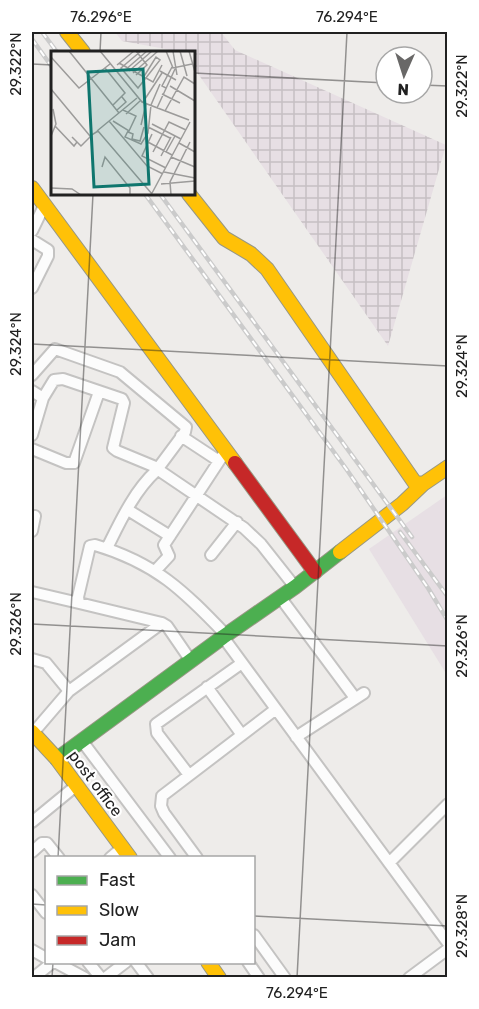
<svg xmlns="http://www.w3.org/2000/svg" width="479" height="1009" font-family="Rubik,sans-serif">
<defs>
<pattern id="industrial-grid" width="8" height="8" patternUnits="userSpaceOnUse" patternTransform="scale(1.5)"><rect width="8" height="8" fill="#e7dfe4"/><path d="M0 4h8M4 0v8" fill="none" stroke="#c6bfc3"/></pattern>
</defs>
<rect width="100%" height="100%" fill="#eeecea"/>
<!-- industrial -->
<path fill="url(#industrial-grid)" d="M115 32H221L235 50 446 145 388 346 194 68V52H182L122 41Z"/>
<!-- railway -->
<path fill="#e7dfe4" d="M447 495V675L369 549Z"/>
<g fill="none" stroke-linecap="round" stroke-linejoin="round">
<!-- street casing -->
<g stroke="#c4c3c2" stroke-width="14">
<path id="street" d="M32 231 44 206
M32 240 48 250V256L32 288
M32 375 55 349 120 372 186 427 185 432 156 471
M32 391 43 398
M32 435 43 398 54 380 63 379 122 399 124 403 113 448 117 451 158 468
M181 436 219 461
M32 449 66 463H74L99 392
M128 510 170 536
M32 531 35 516
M107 548C120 522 134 491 156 471H160L244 528 261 544 295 587
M211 555 237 522
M156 570 169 556 164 545 225 452
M32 592 79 603
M280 597 355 698
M223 637 448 943
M32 659 46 663 69 691
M191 661 167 626 162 623 79 603 78 597 90 546 95 545C156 563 184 591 226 635
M207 687 242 735
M33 733 69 691 162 623
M296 737 364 693
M82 741 170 858
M189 775 157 733 156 724 242 663
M32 822 77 785
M32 852 42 843H47L59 858
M110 858 123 847
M197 858 164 813 161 806 162 796 276 709
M389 863 448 804
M32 895 46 913
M254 935 285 978
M32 950 46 958
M55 962 85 978
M88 962 101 978
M136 962 148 978
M248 962 259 978
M33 978 53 962
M105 978 126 962
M409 978 448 949"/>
</g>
<!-- fast casing -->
<g stroke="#979783" stroke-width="16">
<path id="fast" d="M57 759 223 637 295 587 340 552"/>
</g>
<!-- slow casing -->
<g stroke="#979783" stroke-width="16">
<path id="slow" d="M67 32 83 52
M32 188 235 463
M189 194 224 238 251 254 267 269 415 483 423 484 448 467
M340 552 402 504 423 484
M32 732 57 759 130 858
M208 962 219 978"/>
</g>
<!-- jam casing -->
<g stroke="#979783" stroke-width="16">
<path id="jam" d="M235 463 315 572"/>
</g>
<!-- street -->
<use href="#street" stroke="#fcfcfc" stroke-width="10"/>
<!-- fast -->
<use href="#fast" stroke="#4caf50" stroke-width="14"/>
<!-- slow -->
<use href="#slow" stroke="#ffc107" stroke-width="14"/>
<!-- jam -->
<use href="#jam" stroke="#c62828" stroke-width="14"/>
<!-- rail casing -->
<g stroke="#cbcbcb" stroke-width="4.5">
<path id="rail" d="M42 32 57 52
M32 39 52 67
M145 194 347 470 428 588 448 621
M160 194 412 537
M400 532 448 597"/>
</g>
<!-- rail -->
<use href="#rail" stroke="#fff" stroke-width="2" stroke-dasharray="7" stroke-linecap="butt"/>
</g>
<!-- ticks -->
<path fill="none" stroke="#212121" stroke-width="1.5" stroke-opacity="0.45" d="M100 52 101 32M32 64 52 65M194 73 386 83M422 85 448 86M32 344 448 366M32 624 448 646M58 858 93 194M32 904 46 905M254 916 448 926M52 978 53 962M297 978 347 32"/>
<g text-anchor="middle" stroke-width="4.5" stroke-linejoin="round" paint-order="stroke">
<!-- street labels -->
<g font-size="16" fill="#212121" stroke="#fff">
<text transform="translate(96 783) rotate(53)" y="6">post office</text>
</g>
</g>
<!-- overview -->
<g transform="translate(51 51)">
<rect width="144" height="144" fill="#eeecea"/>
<path fill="none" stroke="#9c9b9a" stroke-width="1.5" d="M18 0 68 62M49 0 91 51 138 69M85 0 96 14 85 24M90 0 70 17 87 37 109 9 105 6 92 27M115 0 122 17 141 13M122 0 126 24M129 0 136 25M138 0 144 21M0 6 28 37 59 13M68 12 102 31 111 14M66 14 83 0M54 17 74 42 62 54M73 20 96 0M78 20 101 0M109 20 125 29M82 22 107 0M119 35 144 50M115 37 111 35 121 16M0 38 39 85 47 80 101 143M111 43 129 52M92 51 111 22M106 57 124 18M66 59 75 51 71 46M114 60 133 26 144 33M75 63 89 50M58 70 96 115 112 123M62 70 78 80 85 65 72 59M101 73 130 88M90 74 95 53M4 75 23 95 26 91M97 76 119 87M46 80 86 47M77 80 74 86 90 93 97 82 100 54 109 33M77 81 82 83 81 88 89 90 93 76M101 83 91 105 115 117M0 85 5 73 2 58M21 86 30 95 40 85M95 90 121 104M128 92 144 101M102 101 118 71 135 79M115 101 124 85M110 105 120 86M120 106 144 116M51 116 54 106 79 137V144M113 121 144 127M110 133 144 130M0 137 21 138 30 144M100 144 139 71M120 144 119 131 139 91"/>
<path fill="#0f766e" fill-opacity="0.15" stroke="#0f766e" stroke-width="3" d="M92 18 98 133 43 136 37 21Z"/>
<rect width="144" height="144" fill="none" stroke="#212121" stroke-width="3"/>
</g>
<!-- border -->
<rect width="479" height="1009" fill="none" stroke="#ffffff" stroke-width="66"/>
<!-- legend -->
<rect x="45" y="856" width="210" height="108" fill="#ffffff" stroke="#a6a6a6" stroke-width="1.5"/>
<rect x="57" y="876" width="30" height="9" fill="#4caf50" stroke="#a6a6a6" stroke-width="1.5"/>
<text x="99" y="886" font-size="18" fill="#212121">Fast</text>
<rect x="57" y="906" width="30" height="9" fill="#ffc107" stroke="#a6a6a6" stroke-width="1.5"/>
<text x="99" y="916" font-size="18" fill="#212121">Slow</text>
<rect x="57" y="936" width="30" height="9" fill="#c62828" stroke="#a6a6a6" stroke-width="1.5"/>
<text x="99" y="946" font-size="18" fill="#212121">Jam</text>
<!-- north arrow -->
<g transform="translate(404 75) rotate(183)"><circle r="28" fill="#ffffff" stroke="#a6a6a6" stroke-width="1.5"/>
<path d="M0-4.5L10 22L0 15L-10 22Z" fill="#696867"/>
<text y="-9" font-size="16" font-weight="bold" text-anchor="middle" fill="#212121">N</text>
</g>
<rect x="33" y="33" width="413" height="943" fill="none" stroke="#212121" stroke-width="2"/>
<g font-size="15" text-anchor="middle" fill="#212121">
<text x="101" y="22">76.296°E</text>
<text x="347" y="22">76.294°E</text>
<text transform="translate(16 64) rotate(-90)" y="5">29.322°N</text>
<text transform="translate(462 86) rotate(-90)" y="5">29.322°N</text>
<text transform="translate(16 344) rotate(-90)" y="5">29.324°N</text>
<text transform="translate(462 366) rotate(-90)" y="5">29.324°N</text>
<text transform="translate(16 624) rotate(-90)" y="5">29.326°N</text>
<text transform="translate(462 646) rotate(-90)" y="5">29.326°N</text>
<text transform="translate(462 926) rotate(-90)" y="5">29.328°N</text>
<text x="297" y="998">76.294°E</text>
</g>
</svg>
